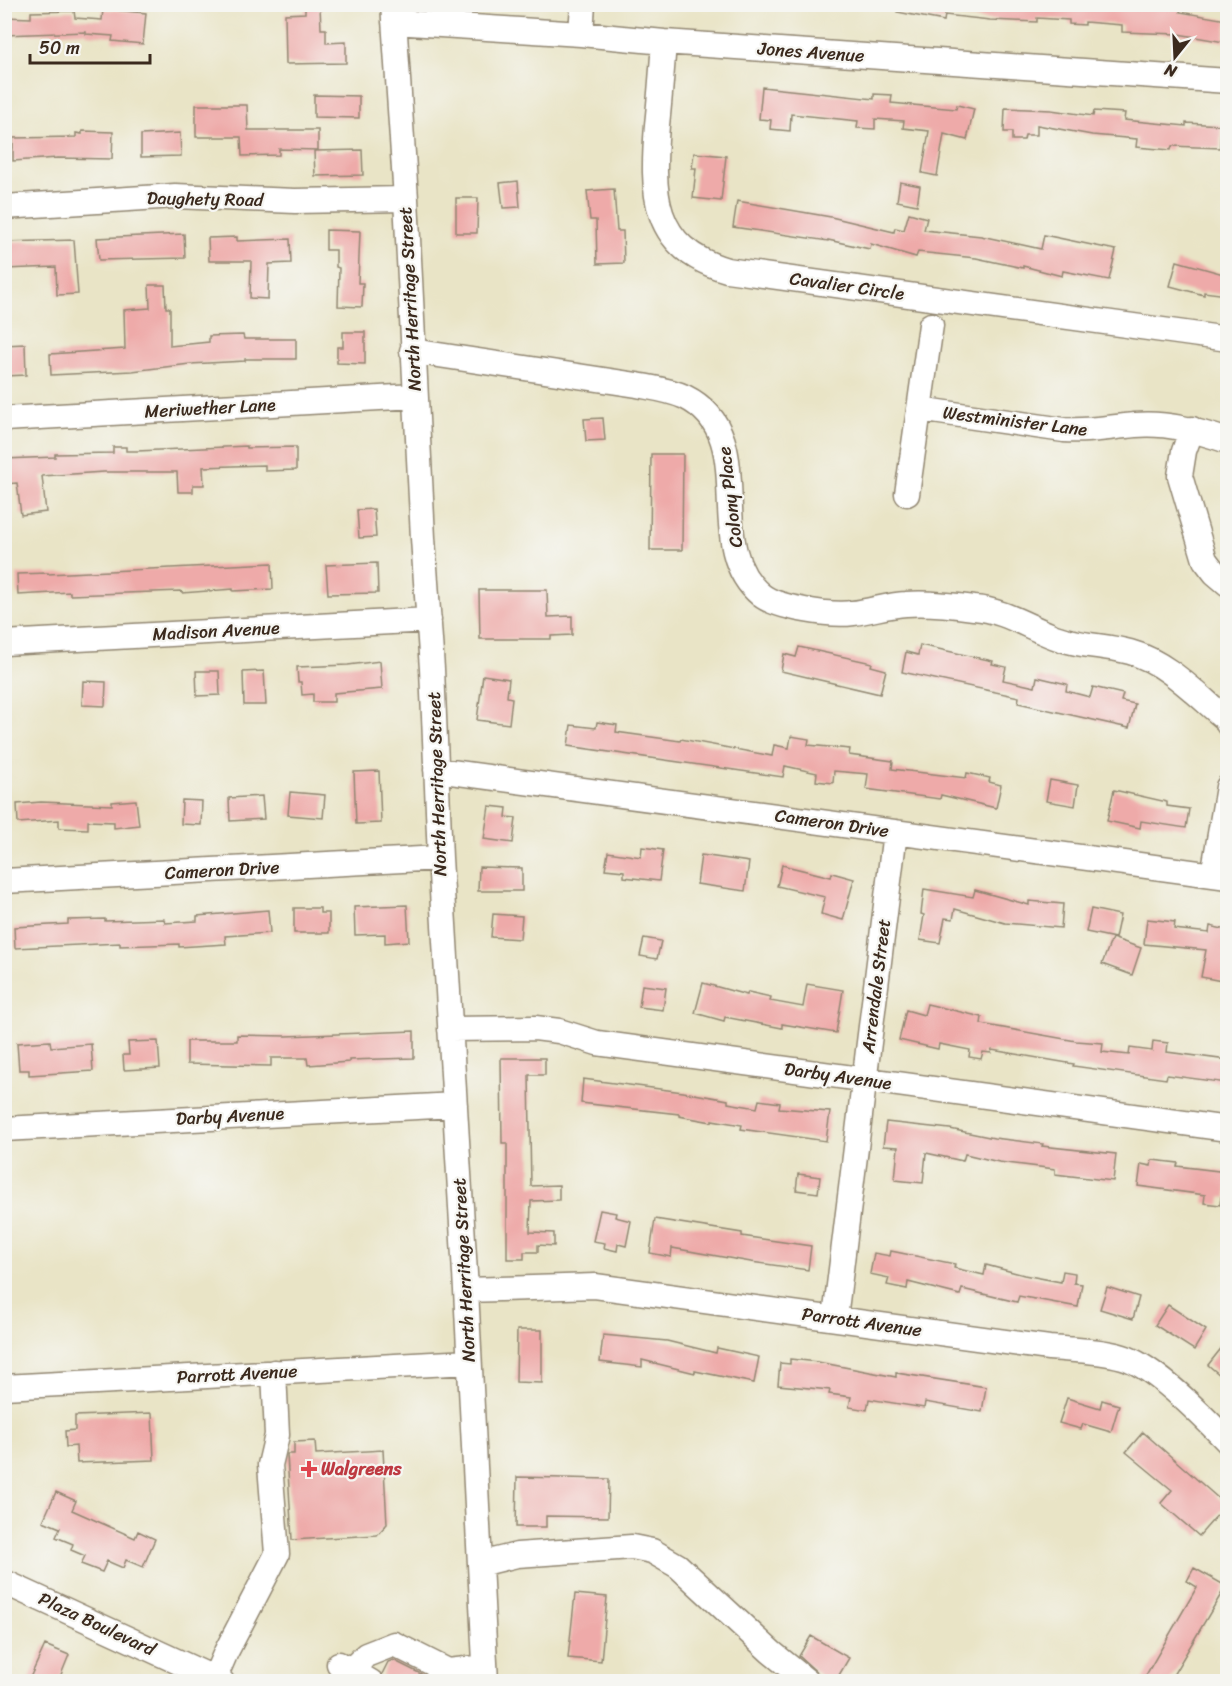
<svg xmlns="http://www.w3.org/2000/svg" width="1232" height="1686" font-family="Sriracha,sans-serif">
<rect width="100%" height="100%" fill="#f6f6f2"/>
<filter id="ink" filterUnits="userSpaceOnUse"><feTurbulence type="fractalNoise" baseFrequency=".0167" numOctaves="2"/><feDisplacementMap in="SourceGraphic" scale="12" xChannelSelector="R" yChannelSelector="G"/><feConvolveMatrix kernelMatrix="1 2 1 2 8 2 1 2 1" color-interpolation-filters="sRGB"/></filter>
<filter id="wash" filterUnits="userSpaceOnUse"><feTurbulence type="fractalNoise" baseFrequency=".008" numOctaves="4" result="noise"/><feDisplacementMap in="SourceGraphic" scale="24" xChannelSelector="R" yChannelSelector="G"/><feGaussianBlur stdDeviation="1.35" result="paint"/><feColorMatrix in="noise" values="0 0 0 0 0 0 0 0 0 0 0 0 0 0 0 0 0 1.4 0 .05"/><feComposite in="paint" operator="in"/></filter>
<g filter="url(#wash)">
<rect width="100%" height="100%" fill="#e9e4c6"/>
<g id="blocks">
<!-- building -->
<path fill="#eeaaa9" d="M898 4H1092L1149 9 1150 4H1156L1181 7 1180 12 1227 20 1224 42 1178 34 1122 32V25L1085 22V25L1069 24V20L1037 18V22L990 20 945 15 944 21 897 12Z
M305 6H320L321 29H326V43L346 42V63L286 64 285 14 305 13Z
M103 9 146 13 143 44 112 41 113 36 86 34V32L4 35V17L31 18V12L74 11 75 18 102 20Z
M762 87 874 99V94L892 95 891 103 956 109 957 105 974 109 967 140 944 134 937 176 922 173 929 131 903 128 904 121 875 119V129L857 128 858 121 791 114 790 131 770 129 771 120 759 119Z
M314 95 359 96V118L314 117Z
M196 105H247L248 130H318V150L279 149V155L242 156 241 137H196Z
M1005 108 1051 110 1093 116 1094 111 1125 113 1124 120 1186 126V123L1221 125 1220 148 1172 146 1171 150 1136 147 1137 139 1092 135 1037 125V135H1025L1024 140H1012V132H1004Z
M82 131 113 132 112 159 58 158 13 161V138L76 137V133L82 134Z
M180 133 181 156 141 157V135Z
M362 150 363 175 315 176 314 151Z
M694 153 726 156 721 201 693 198 696 168H692Z
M518 181 520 207 503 208 500 183Z
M900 182 920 186 917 205 897 201Z
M614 189 617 231H623L624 263 597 264 596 220H590L587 191Z
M456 198H478L477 233H456Z
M737 201 831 217 894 232 895 228 904 230 909 213 927 218 924 230 981 236 1041 249 1044 235 1116 250 1109 280 1063 271 1062 276 1023 266V268L976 258 918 252 916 257 871 244 870 249 828 240V241L733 227Z
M326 230 360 231 358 283H363L362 307 338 306 339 268 336 267V250H326Z
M184 234 185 258 99 260 97 238Z
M237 237V241L290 239 291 263 269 264 268 299 250 298 251 261H209L208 238Z
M74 240 78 294 57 295 56 267 4 269V242Z
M1177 261 1227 275V295L1204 292V295L1170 286Z
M149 285H165L166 308H170V346L209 342V336L243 335 244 339H296V359H245V361L190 364 132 371 51 375 50 354 125 349 124 310 150 308Z
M343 332H365V364L337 363V347H343Z
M25 344 26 375 4 376V345Z
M603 418 605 440 586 441 584 419Z
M247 446V448L296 447V470L265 471V465L203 467 204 485H193V492H178L177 472H104L42 476 46 512 21 515 17 483 4 484V459L55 457V454L113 453V447H126V451H137Z
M651 454H683L682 550H650Z
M374 509 376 537 359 538 357 510Z
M272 563 273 589 233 591V589L182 593 181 591 70 595V592L18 595 17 574 48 573V574Z
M377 563 378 593 328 594 326 565Z
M479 590H547L548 617 572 616V635L551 636V639H480Z
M920 645 993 661 992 664 1006 667 1003 680 1035 687 1037 677 1067 684 1066 691 1090 697 1093 687 1123 694 1121 701 1135 704 1129 728 1018 703 1019 697 902 672 906 652 918 655Z
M799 647 872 663 871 666 886 670 880 694 781 671 784 654 796 657Z
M380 661 382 689 334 693V702H313V694L302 695 301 682H298L297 667 348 665Z
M196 671H219L220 695 197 696Z
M264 671 266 705H244L243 672Z
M483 675 509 679 507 697 512 698 509 724 477 720Z
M83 681 106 682 105 706 82 705Z
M597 722 617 725 616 732 680 741 681 739 772 756 774 745 789 748 791 736 809 739 808 745 850 749 849 755 893 761 892 769 966 778 967 773 990 778 989 782 1001 785 996 808 941 795 940 799 866 789 868 774 834 771 833 783 816 781 817 773 785 766 783 777 568 746 571 725 596 728Z
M379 771 381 823 356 824 354 772Z
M1050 780 1078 785 1075 806 1046 801Z
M1114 790 1167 802V806L1189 809 1186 828 1141 821 1140 828 1107 821Z
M290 792 325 795 323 818 288 815Z
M262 796 264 819 230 821 229 798Z
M136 800 139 825 114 828V822L88 821V829L59 828V820L18 823 17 804 41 802 112 805V802Z
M182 800 202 801 201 825 181 824Z
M489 806 507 808 506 817 516 818 513 843 484 839Z
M642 847 663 850 659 881 624 877V871L605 869 608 852 641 857Z
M701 855 749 862 745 891 697 884Z
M782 865 831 877 832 873 854 879 843 920 821 914 825 897 777 886Z
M479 867 522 868V891H478Z
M924 889 973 897 975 890 1029 905V901L1063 904 1061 928 1005 923 955 909 953 919 945 918 940 943 920 940 924 915 921 914Z
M407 905 409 941 385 943V934L355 935 354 907Z
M294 908H320V913H329V933H294Z
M1091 909 1120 915 1115 938 1086 932Z
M268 910 270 933 225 936 226 944 179 947V944L120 946V943L15 948 14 927 68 924V920L105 919V921L164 919 165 923 197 921V916Z
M493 914 522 916 520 939 491 937Z
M1147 919 1175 922 1174 929 1209 933 1210 926 1227 930V952L1222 981 1201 977 1206 950 1144 944Z
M644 938 661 941 657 959 640 956Z
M1112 938 1141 948 1132 975 1102 964Z
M703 983 747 995 748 992 771 997 770 1001 803 1007 807 984 843 990 836 1033 782 1024V1028L725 1017 724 1021 695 1013Z
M642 985 666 988 663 1010 639 1007Z
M927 1004 982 1017 981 1024 1076 1041 1103 1043 1102 1052 1129 1055 1130 1048 1152 1051 1153 1041 1168 1043 1167 1052 1227 1060V1083L1167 1075 1166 1079 1073 1066 1074 1064 992 1050 991 1053 983 1052 981 1059 969 1057 970 1050 939 1044 938 1049 899 1040 906 1010 924 1015Z
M414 1031V1058L349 1060V1062L308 1065 307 1058H271V1066L187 1064V1041H237V1035L286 1036Z
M50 1041 51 1047 91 1044 93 1071 29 1075V1070H19L17 1043Z
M158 1041 160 1068 124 1070 123 1055H129L128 1042Z
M501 1058H545V1075H529L531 1186 559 1185V1200L531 1201 530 1232 554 1233V1246L538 1245V1252H524V1259H507V1143H502Z
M583 1079 683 1092 728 1100V1103L757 1108 759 1100 780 1103 779 1108 830 1112 826 1141 741 1129 742 1125 712 1120V1122L679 1116V1114L581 1103Z
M886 1122 950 1129 994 1138 1043 1144 1042 1146 1116 1154 1113 1181 1055 1174V1169L999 1162 965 1154 963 1161 926 1153 923 1183 895 1180 898 1147 883 1146Z
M1152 1160 1178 1163 1177 1166 1227 1172V1198L1221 1197 1220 1205 1204 1203 1205 1195 1138 1186 1141 1164 1151 1166Z
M798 1174 820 1177 818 1193 796 1190Z
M600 1210 616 1213 615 1217 631 1221 626 1246 618 1244 617 1251 604 1248 605 1243 593 1241Z
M655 1219 742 1233V1236L811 1246 808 1270 751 1262 672 1248 671 1257 650 1253Z
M891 1251 955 1264 954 1268 984 1275 986 1265 1024 1275 1061 1282 1063 1271 1075 1273 1074 1283 1082 1284 1078 1307 1019 1296 1017 1302 962 1289 960 1295 908 1282 907 1289 887 1285 889 1278 870 1274 874 1253 890 1256Z
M1107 1287 1139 1297 1133 1319 1100 1309Z
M1168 1305 1206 1330 1194 1350 1155 1325Z
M517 1330H542V1383L516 1382Z
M603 1335 667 1341 716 1353 717 1348 759 1357 754 1383 695 1371V1373L642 1360V1367L600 1362Z
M1227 1341V1381L1208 1365Z
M790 1359 818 1362 896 1377V1373L986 1387 982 1412 925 1402 924 1408 869 1399 867 1410 849 1407 851 1397 829 1394 830 1390 778 1385 780 1363 790 1364Z
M1067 1398 1100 1408 1102 1400 1119 1405 1111 1432 1083 1424 1081 1429 1059 1423Z
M152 1413 154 1460 77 1463 76 1446 66 1447 65 1431 75 1430V1416Z
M1143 1432 1226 1505 1199 1536 1161 1503 1172 1490 1126 1452Z
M315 1441 316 1454 383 1450 387 1524 377 1535 292 1540 287 1454H294V1442Z
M517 1477 609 1479 608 1517 546 1516V1527H516Z
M56 1492 76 1501 72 1510 135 1538 138 1531 155 1539 143 1567 126 1560 123 1568 107 1561 102 1572 81 1564 85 1556 71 1550 73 1544 56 1537 60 1528 43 1521Z
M1194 1568 1226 1586 1169 1682H1142L1197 1587 1187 1581Z
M575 1594 607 1597 601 1661 568 1658Z
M811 1636 849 1658 835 1682H830L821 1676 799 1656Z
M45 1645 69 1655 58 1682H28Z
M393 1660 437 1682H385L382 1674 388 1662Z"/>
</g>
</g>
<g filter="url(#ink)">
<use href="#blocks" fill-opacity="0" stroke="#928772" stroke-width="1.5"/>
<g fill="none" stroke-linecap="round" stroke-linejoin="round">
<!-- minor casing -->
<g stroke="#928772" stroke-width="27">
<path id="minor" d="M393 4 406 199 423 538 432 669 440 858 466 1290 486 1682
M394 22 581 34 664 42 1228 81
M581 34 583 4
M664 42C662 70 660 97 657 125 652 191 650 248 727 270L1228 339
M4 207 175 196 295 201 406 199
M412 351 637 385C653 388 670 390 685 397 764 436 699 544 761 595 777 608 831 616 853 613 870 611 888 605 906 604 928 602 952 605 974 608 1002 610 1025 625 1050 635 1075 646 1104 645 1130 652 1167 662 1197 695 1226 719L1228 724
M919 409 1064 430C1089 432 1110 427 1135 425 1167 422 1198 431 1228 441
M4 419 415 396
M1192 429 1184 451 1180 476 1205 560 1215 573 1228 584
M907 494 931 325
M4 643 429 620
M436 770 1228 877
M1213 875 1228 787
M4 881 440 858
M450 1029 535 1028 559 1031 597 1043 1228 1129
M4 1129 455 1105
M466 1290 595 1286 1049 1348C1073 1350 1099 1350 1123 1357 1154 1366 1204 1417 1228 1442
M835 1318 895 832
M4 1387 469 1362
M480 1564 517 1555 632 1547 652 1551 678 1566 771 1652 808 1682
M4 1582 222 1682
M339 1664 351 1670 366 1655 394 1644 448 1671 485 1667
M213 1682 226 1652 277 1554 270 1465 277 1435 274 1372
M341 1682 351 1670 371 1682"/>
</g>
<!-- minor -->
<use href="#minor" stroke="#fff" stroke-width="24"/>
</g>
</g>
<!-- markers -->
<path fill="#e0444e" stroke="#f6f6f2" stroke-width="2" d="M306 1460h6v6h6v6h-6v6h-6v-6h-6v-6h6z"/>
<g text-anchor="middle" stroke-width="4.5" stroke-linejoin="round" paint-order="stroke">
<!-- street labels -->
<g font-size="18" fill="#3b2a1e" stroke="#f6f6f2">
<text transform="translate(811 52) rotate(4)" y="6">Jones Avenue</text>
<text transform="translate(205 199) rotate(1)" y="6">Daughety Road</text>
<text transform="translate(847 286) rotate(8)" y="6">Cavalier Circle</text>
<text transform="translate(410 299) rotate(-93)" y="6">North Herritage Street</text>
<text transform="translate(210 408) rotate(-3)" y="6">Meriwether Lane</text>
<text transform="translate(1015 421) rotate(7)" y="6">Westminister Lane</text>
<text transform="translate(730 497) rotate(-97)" y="6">Colony Place</text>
<text transform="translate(216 631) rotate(-3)" y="6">Madison Avenue</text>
<text transform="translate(437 784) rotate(-92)" y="6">North Herritage Street</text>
<text transform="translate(832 823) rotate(8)" y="6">Cameron Drive</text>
<text transform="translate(222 870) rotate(-3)" y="6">Cameron Drive</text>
<text transform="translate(876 986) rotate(-83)" y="6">Arrendale Street</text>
<text transform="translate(838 1076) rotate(8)" y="6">Darby Avenue</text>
<text transform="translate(230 1116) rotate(-3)" y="6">Darby Avenue</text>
<text transform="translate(464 1270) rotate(-93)" y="6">North Herritage Street</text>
<text transform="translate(862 1322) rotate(8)" y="6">Parrott Avenue</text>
<text transform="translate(237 1374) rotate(-3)" y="6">Parrott Avenue</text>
<text transform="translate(97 1624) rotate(25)" y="6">Plaza Boulevard</text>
</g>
<!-- health labels -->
<g font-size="18" font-weight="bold" fill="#be3a42" stroke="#f6f6f2" text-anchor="start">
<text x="321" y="1475">Walgreens</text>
</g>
</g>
<!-- margin -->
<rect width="1232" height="1686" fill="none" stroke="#f6f6f2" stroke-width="24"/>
<!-- north arrow -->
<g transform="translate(1175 57) rotate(198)" stroke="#f6f6f2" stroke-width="4.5" paint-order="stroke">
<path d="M0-4.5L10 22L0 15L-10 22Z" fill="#3b2a1e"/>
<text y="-9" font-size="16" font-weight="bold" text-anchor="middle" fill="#3b2a1e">N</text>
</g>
<!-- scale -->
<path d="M30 54v9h120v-9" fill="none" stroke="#3b2a1e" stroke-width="3"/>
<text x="39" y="54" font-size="18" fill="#3b2a1e" stroke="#f6f6f2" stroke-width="4.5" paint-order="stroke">50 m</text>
</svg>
